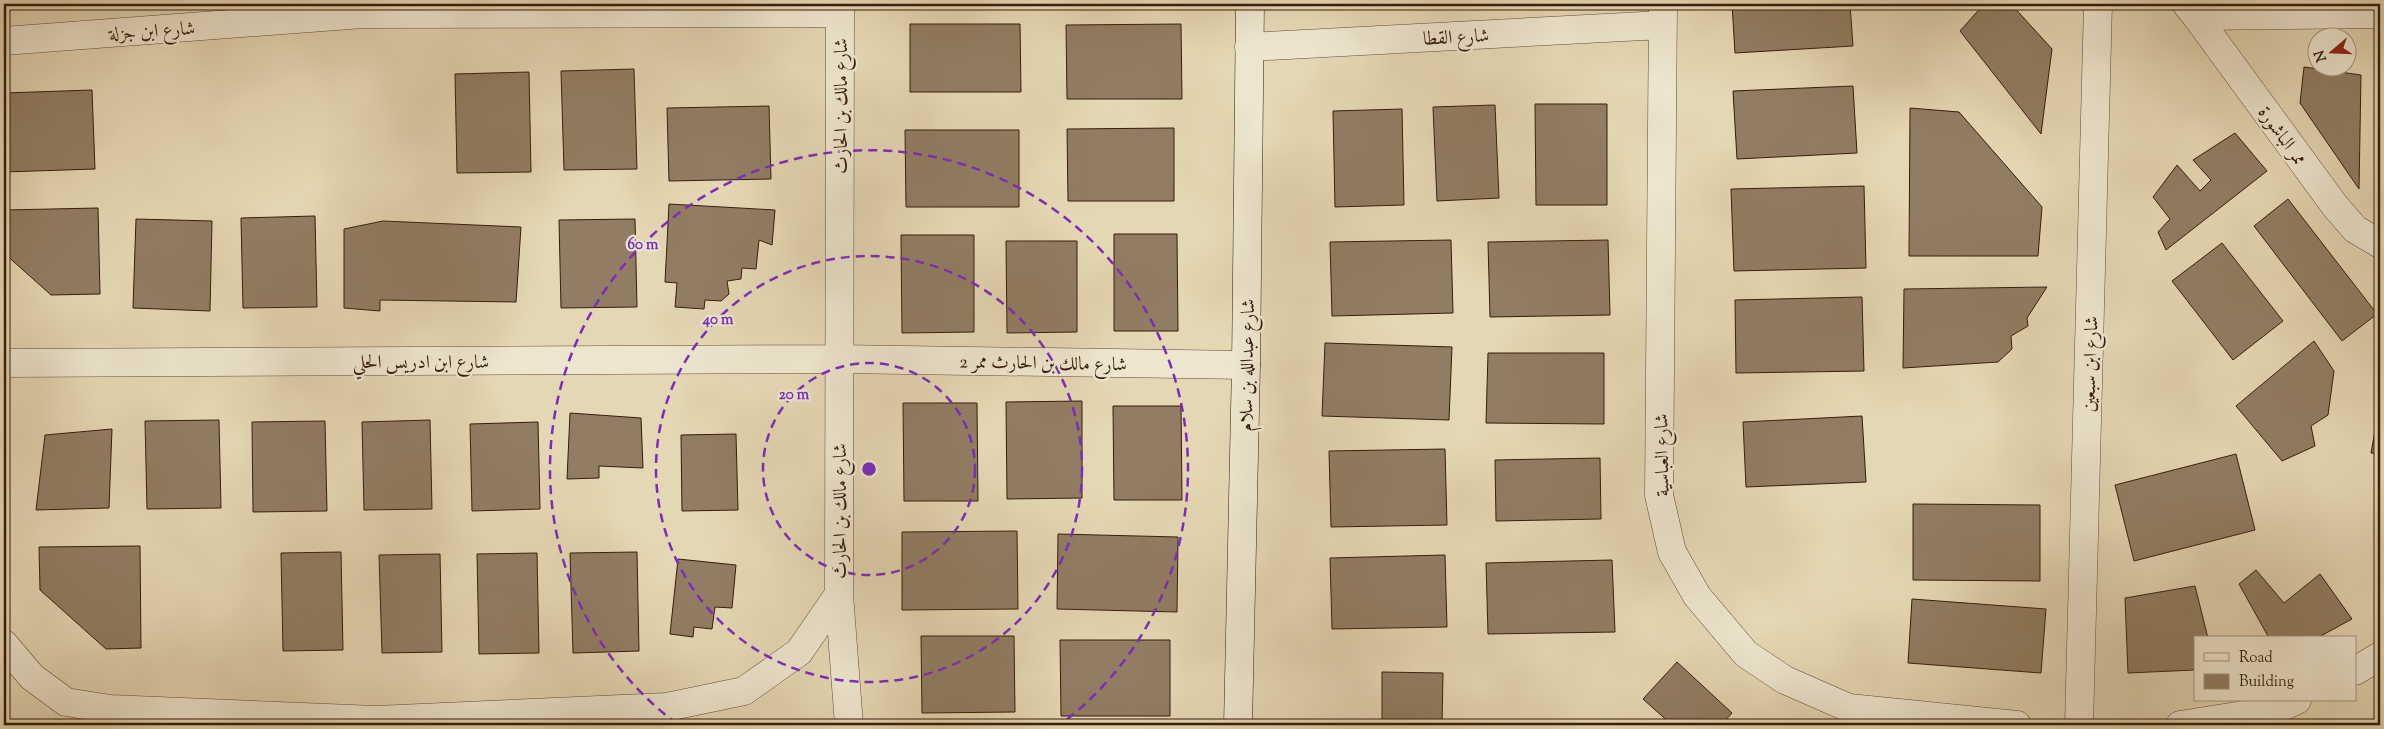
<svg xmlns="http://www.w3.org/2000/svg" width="2384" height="729" font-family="'Sorts Mill Goudy',Amiri,serif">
<rect width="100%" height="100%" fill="#e4d7b3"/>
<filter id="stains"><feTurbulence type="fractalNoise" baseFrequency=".004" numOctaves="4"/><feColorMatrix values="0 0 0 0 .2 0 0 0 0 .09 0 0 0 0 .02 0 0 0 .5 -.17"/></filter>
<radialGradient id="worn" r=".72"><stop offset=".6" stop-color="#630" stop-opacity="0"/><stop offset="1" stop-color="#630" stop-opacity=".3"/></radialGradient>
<!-- building -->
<path fill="#917d63" stroke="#371c0c" d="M1732 4H1850L1853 46 1735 53Z
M1984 4H2011L2052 49 2041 134 1960 31Z
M910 24H1020L1021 92H910Z
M1181 24 1182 99H1067L1066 25Z
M2304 67 2361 75 2359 189 2300 103Z
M634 69 637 169 564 170 561 71Z
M529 72 531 172 457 173 455 74Z
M1853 86 1857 153 1737 159 1733 91Z
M92 90 95 169 4 172V93Z
M1535 104H1607V205H1536Z
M1495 105 1499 198 1437 201 1433 107Z
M769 106 771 179 669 181 667 108Z
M1910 108 1959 112 2042 207 2038 256H1909Z
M1402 109 1404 205 1335 207 1333 111Z
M1174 128V201H1068L1067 129Z
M905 130H1019V207H906Z
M2235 133 2267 171 2166 250 2158 232 2170 219 2153 197 2177 165 2200 191 2211 180 2193 160Z
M1864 186 1866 268 1734 271 1731 189Z
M2288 199 2377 314 2342 341 2254 226Z
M669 204 775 210 772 245 759 240 756 269 742 268 741 279 727 281 729 294 721 301 705 300 704 309 675 307 677 283 665 282Z
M98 208 100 294 51 295 4 253V210Z
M315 216 317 307 243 308 241 218Z
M136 219 212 221 210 311 133 308Z
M635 219 637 307 561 308 559 220Z
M383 221 521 227 516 302 380 300V311L344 308V229Z
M1114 234H1177L1178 331H1114Z
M901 235H974V332L902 333Z
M1451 240 1453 313 1332 316 1330 242Z
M1608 240 1610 315 1490 317 1488 242Z
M1006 241H1077V332L1007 333Z
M2222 243 2283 321 2233 360 2172 281Z
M2047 287 2027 318 2028 326 2011 336 2012 349 1998 362 1903 368 1904 289Z
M1862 297 1864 371 1736 373 1735 300Z
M2314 341 2334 371 2328 415 2311 426 2315 446 2282 461 2236 406Z
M1325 343 1452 347 1449 420 1322 416Z
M1488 353H1604V424L1486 423Z
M1082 401V498L1007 499 1006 402Z
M903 403H977L978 501H904Z
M2380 403V454L2371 453Z
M1113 406H1181L1182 500H1114Z
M570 413 641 418 643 468 599 466V478L567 479Z
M1862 416 1866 482 1746 487 1743 422Z
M219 420 221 508 147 509 145 421Z
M430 420 432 509 364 510 362 422Z
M325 421 327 511 253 512 252 422Z
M538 422 540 509 472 511 470 424Z
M112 429 109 508 36 510 45 435Z
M736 434 738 510 682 511 681 435Z
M1445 449 1447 525 1331 527 1329 451Z
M2236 454 2255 530 2134 561 2115 485Z
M1600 458 1601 519 1496 521 1495 460Z
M1913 504 2040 505V581L1913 580Z
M1017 531 1018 609 902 610V532Z
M1058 534 1178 537 1177 612 1057 609Z
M140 546 141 648 106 649 40 590 39 547Z
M341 552 343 650 283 651 281 553Z
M637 552 639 651 573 653 570 553Z
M537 553 539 653 479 654 477 554Z
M440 554 442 652 382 653 379 555Z
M1445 555 1447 627 1332 629 1330 558Z
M678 559 736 565 732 608 715 607 712 629 694 627 693 637 670 634Z
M1612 560 1615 632 1488 634 1486 563Z
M2256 570 2284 603 2320 574 2352 619 2317 638H2269L2239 584Z
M2195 586 2208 638H2195V670L2128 673 2125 598Z
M1912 599 2046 609 2041 673 1908 663Z
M921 636H1014L1015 712 922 713Z
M1060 640H1170V716H1061Z
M1677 662 1732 713 1721 725H1672L1643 699Z
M1382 672 1443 673 1442 725H1382Z"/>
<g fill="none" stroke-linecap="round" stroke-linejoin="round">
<!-- street casing -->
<g stroke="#624b36" stroke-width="29">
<path id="street" d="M1663 4 1659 495 1672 552 1697 596 1746 654 1785 680 1849 708 2017 725
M2187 5 2196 16 2380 14
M2196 16 2335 206 2355 229 2380 244
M4 41 363 14 840 13
M1249 47 1662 25
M4 363 839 359 1246 365
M839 594 849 725
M4 644 32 677 66 702 110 709 376 720 667 707 744 691 799 652 839 594 840 4
M2355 671 2380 656
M2079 725 2098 4
M2180 725 2275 710 2297 700"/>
</g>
<!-- secondary casing -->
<g stroke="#371c0c" stroke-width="29">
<path id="secondary" d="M1238 725 1246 365 1250 4"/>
</g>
<!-- street -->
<use href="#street" stroke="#ede5ce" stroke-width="28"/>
<!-- secondary -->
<use href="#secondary" stroke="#ede5ce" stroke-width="28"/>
</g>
<!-- distance rings -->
<g fill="none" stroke="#7b2cbf" stroke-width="2.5" stroke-dasharray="9 6">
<circle cx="869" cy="469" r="106"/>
<circle cx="869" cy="469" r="213"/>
<path d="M677 724A319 319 0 1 1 1061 724"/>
</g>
<g text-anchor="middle" stroke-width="4.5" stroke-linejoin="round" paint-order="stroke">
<!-- street labels -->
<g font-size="19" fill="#371c0c" stroke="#ede5ce">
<text transform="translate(152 30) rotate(-4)" y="7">شارع ابن جزلة</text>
<text transform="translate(1456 36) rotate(-3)" y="7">شارع القطا</text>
<text transform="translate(840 106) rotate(-90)" y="7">شارع مالك بن الحارث</text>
<text transform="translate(2283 135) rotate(54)" y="7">ممر الباشورة</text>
<text x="421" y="368">شارع ابن ادريس الحلي</text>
<text transform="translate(1043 362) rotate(1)" y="7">شارع مالك بن الحارث ممر 2</text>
<text transform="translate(2089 364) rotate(-88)" y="7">شارع ابن سبعين</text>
<text transform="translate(1246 365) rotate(-89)" y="7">شارع عبدالله بن سلام</text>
<text transform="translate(1661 455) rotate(-91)" y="7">شارع العباسية</text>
<text transform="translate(839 511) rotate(-90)" y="7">شارع مالك بن الحارث</text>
</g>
</g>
<circle cx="869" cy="469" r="8" fill="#7b2cbf" stroke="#ede5ce" stroke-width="2.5"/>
<g font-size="15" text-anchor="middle" font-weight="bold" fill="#7b2cbf" stroke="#ede5ce" stroke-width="4.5" stroke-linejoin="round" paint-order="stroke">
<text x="643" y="249">60 m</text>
<text x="718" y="324">40 m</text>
<text x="794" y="399">20 m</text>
</g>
<!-- margin -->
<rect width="2384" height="729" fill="none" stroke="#e4d7b3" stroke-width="20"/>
<rect x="5" y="5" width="2374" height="719" fill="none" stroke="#371c0c" stroke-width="2.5"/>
<rect x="10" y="10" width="2364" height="709" fill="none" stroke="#371c0c"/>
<!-- legend -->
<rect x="2194" y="636" width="162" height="65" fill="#ede5ce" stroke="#a49580"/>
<rect x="2204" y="653" width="25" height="8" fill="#ede5ce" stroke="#a49580"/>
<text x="2239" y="662" font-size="15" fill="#371c0c">Road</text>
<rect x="2204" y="674" width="25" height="15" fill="#917d63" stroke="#a49580"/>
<text x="2239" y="686" font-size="15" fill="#371c0c">Building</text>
<!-- north arrow -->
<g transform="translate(2332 52) rotate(251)"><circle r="24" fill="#ede5ce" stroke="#a49580"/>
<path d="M0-4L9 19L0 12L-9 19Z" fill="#8f2418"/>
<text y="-8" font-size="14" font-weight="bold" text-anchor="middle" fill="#371c0c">N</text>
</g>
<rect width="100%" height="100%" filter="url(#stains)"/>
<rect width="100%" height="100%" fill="url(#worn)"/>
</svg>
